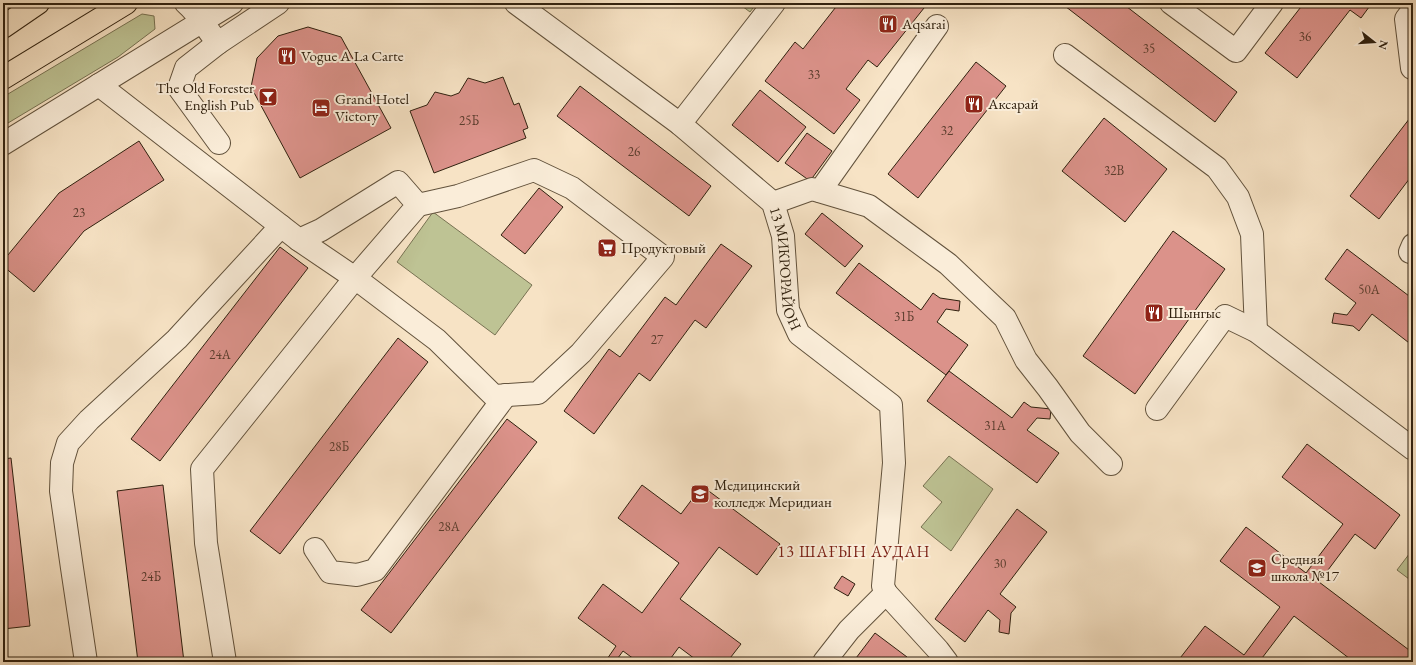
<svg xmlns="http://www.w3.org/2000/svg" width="1416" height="665" font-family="'EB Garamond',serif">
<rect width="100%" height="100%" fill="#f7e3c5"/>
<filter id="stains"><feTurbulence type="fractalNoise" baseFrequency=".005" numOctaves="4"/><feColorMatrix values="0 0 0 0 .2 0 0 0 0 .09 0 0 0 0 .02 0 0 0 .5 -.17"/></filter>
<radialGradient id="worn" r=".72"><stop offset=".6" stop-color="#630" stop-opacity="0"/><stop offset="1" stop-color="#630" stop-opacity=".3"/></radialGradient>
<!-- green -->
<path fill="#bec394" stroke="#777252" d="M738 3H757L750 12Z
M142 14 154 16 155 29 118 57 3 126V97Z
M433 212 532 285 495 335 397 262Z
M949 456 993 489 951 551 921 527 942 502 923 486Z
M1413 549V582L1397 570Z"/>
<!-- building -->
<path fill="#db928a" stroke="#30210f" d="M839 3H928L877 67 868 60 846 89 860 100 834 134 765 81 795 42 803 49Z
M1061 3H1122L1237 92 1215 122Z
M1304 3H1372L1361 18 1350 10 1297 78 1265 53Z
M308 27 341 37 391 128 300 178 251 87 257 58 278 36Z
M976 62 1006 86 918 198 888 174Z
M503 77 514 105 519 103 528 128 523 130 526 138 434 173 410 111 427 105 435 92 451 96 459 93 468 78 485 83Z
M580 86 711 186 689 216 557 116Z
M760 90 806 127 778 162 732 125Z
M1413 114V174L1379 219 1350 196Z
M1104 118 1167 169 1125 222 1062 171Z
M807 133 832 151 810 181 785 163Z
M139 141 164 180 84 231 34 292 3 266V261L59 193Z
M539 188 563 207 525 254 501 235Z
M822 213 863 246 845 267 805 234Z
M1173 231 1225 269 1135 394 1083 356Z
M721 244 752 266 706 328 695 320 650 381 639 373 594 434 564 411 609 349 620 357 665 297 676 305Z
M280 247 308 268 160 461 131 439Z
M1347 249 1413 299V346L1372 314 1359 331 1353 326 1332 323 1334 313 1347 315 1356 303 1325 279Z
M859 263 921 310 933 293 940 298 960 301 959 311 946 309 937 322 968 345 946 375 836 293Z
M398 338 428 362 280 554 250 531Z
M949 371 1012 418 1024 402 1031 407 1051 409 1050 419 1037 418 1027 430 1059 453 1037 483 927 401Z
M507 419 537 442 391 633 361 610Z
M1307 444 1400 515 1375 549 1355 534 1319 582 1413 653V662H1354L1294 616 1259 662H1177L1205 626 1244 655 1280 607 1220 561 1246 527 1306 573 1343 524 1282 477Z
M11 458 30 626 3 629V459Z
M163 485 184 662H138L117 491Z
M642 485 681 514 702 486 780 544 757 575 719 547 680 599 741 644 727 662H699L679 647 668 662H638L623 651 615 662H605L616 646 578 618 603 584 642 613 679 563 618 518Z
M1017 509 1047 532 1000 594 1016 607 1011 613 1009 634 999 632 1000 620 988 610 965 642 935 619Z
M842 576 855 584 848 596 834 588Z
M875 633 907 657 904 662H853Z"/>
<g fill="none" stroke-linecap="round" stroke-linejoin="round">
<!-- minor casing -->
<g stroke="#62523c" stroke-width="24">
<g id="minor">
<path d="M186 3C199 14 207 30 218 43L278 3"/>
<path id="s1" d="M516 3 680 124 773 203 783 236 788 310 799 334 891 405 894 463 883 586 886 593 938 650 947 662"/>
<path d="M1171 3 1236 51 1272 3"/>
<path d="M1413 10 1406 19 1412 68 1413 67"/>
<path d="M218 43 186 68 179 88 219 143"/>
<path d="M1065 55 1217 168 1238 197 1252 234 1256 331"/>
<path d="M99 85 299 240 321 230 398 182 418 205 355 278 202 469 206 543 225 662"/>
<path d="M680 124 774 3"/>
<path d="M3 144 232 3"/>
<path d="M820 191 937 26"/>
<path d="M773 203 812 189 869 206 948 264 1005 318 1026 360 1048 388 1080 433 1111 464"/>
<path d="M299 240 355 278 437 340 494 396 538 393 581 353 663 257 572 188 534 170 458 196 418 205"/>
<path d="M1410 252 1413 245"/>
<path d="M1157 409 1225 316 1256 331 1413 449"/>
<path d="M315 549 330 572 357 575 375 570 506 395"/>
<path d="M86 662 72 568 61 491 62 463 68 443 89 420 177 339 281 226"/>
<path d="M824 662 849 630 886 593"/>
</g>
</g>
<!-- major casing -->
<g stroke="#30210f" stroke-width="24">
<path id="major" d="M3 27 38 3
M3 78 126 3"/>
</g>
<!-- minor -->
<use href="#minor" stroke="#faedd9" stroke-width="22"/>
<!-- major -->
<use href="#major" stroke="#f7e3c5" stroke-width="22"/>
</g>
<!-- icons -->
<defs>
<g id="restaurant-square" transform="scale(1)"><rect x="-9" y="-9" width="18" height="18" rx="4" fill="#8f2418" stroke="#faedd9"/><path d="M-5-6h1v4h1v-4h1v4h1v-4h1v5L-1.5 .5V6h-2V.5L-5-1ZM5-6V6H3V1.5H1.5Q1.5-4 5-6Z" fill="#fff"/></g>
<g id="bar-square" transform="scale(1)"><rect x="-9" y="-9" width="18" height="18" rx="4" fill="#8f2418" stroke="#faedd9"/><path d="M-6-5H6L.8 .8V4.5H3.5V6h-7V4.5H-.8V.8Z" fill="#fff"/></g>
<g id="hotel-square" transform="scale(1)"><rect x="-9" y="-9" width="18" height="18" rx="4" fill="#8f2418" stroke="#faedd9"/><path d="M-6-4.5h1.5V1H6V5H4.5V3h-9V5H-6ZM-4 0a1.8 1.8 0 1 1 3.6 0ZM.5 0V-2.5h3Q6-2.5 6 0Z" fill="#fff"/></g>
<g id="supermarket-square" transform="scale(1)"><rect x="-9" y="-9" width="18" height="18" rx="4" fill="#8f2418" stroke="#faedd9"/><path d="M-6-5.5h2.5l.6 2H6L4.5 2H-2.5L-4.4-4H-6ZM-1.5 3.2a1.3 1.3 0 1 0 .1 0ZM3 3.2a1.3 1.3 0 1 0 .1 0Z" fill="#fff"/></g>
<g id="university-square" transform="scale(1)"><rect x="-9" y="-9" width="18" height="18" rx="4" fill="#8f2418" stroke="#faedd9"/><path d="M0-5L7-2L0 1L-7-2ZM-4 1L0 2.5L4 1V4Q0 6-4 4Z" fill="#fff"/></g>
<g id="school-square" transform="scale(1)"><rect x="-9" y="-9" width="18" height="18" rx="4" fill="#8f2418" stroke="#faedd9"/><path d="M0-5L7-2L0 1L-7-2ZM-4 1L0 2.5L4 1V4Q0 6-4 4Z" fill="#fff"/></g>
</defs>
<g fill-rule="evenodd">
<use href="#restaurant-square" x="888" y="24"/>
<use href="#restaurant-square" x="287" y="56"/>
<use href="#bar-square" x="268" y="97"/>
<use href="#restaurant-square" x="974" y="104"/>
<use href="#hotel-square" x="321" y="108"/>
<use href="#supermarket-square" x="607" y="248"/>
<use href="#restaurant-square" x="1154" y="313"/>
<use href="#university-square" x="700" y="494"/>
<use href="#school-square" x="1257" y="568"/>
</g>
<g text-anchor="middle" stroke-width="4" stroke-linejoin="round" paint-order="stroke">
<!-- number labels -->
<g font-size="13" fill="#5b3d2e">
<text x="1305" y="41">36</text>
<text x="1149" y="53">35</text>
<text x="814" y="79">33</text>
<text x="469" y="125">25Б</text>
<text x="947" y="135">32</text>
<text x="634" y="156">26</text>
<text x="1114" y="175">32В</text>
<text x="79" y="217">23</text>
<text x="1369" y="294">50А</text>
<text x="904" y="321">31Б</text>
<text x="657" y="344">27</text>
<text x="220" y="359">24А</text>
<text x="995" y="430">31А</text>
<text x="339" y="451">28Б</text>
<text x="449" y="531">28А</text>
<text x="1000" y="568">30</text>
<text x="151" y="581">24Б</text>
</g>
<!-- poi labels -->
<g font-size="15" fill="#30210f" stroke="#faedd9" text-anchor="start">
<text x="902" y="29">Aqsarai</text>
<text x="301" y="61">Vogue A La Carte</text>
<text x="254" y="93" text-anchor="end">The Old Forester<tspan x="254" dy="17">English Pub</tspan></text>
<text x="335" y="104">Grand Hotel<tspan x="335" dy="17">Victory</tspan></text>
<text x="988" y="109">Аксарай</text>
<text x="621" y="253">Продуктовый</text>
<text x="1168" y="318">Шынгыс</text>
<text x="714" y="490">Медицинский<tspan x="714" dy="17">колледж Меридиан</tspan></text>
<text x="1271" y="564">Средняя<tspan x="1271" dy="17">школа №17</tspan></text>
</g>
<!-- street labels -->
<g font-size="15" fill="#30210f" stroke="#faedd9">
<text dy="5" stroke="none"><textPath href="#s1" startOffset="393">13 МИКРОРАЙОН</textPath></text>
</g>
<!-- neighbourhood labels -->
<g font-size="16" letter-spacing="1" fill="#7a1f14" stroke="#faedd9">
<text x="854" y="557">13 ШАҒЫН АУДАН</text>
</g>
</g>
<!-- margin -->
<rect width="1416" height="665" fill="none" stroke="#f7e3c5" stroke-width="16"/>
<rect x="4" y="4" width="1408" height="657" fill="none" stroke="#30210f" stroke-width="2"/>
<rect x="8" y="8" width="1400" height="649" fill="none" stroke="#30210f"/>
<!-- north arrow -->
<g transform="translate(1374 42) rotate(107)" stroke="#faedd9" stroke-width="3" paint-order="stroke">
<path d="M0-3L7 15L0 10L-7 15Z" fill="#30210f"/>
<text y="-6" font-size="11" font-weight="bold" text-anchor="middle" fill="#30210f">N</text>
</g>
<rect width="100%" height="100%" filter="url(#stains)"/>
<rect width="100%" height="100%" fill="url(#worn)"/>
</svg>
